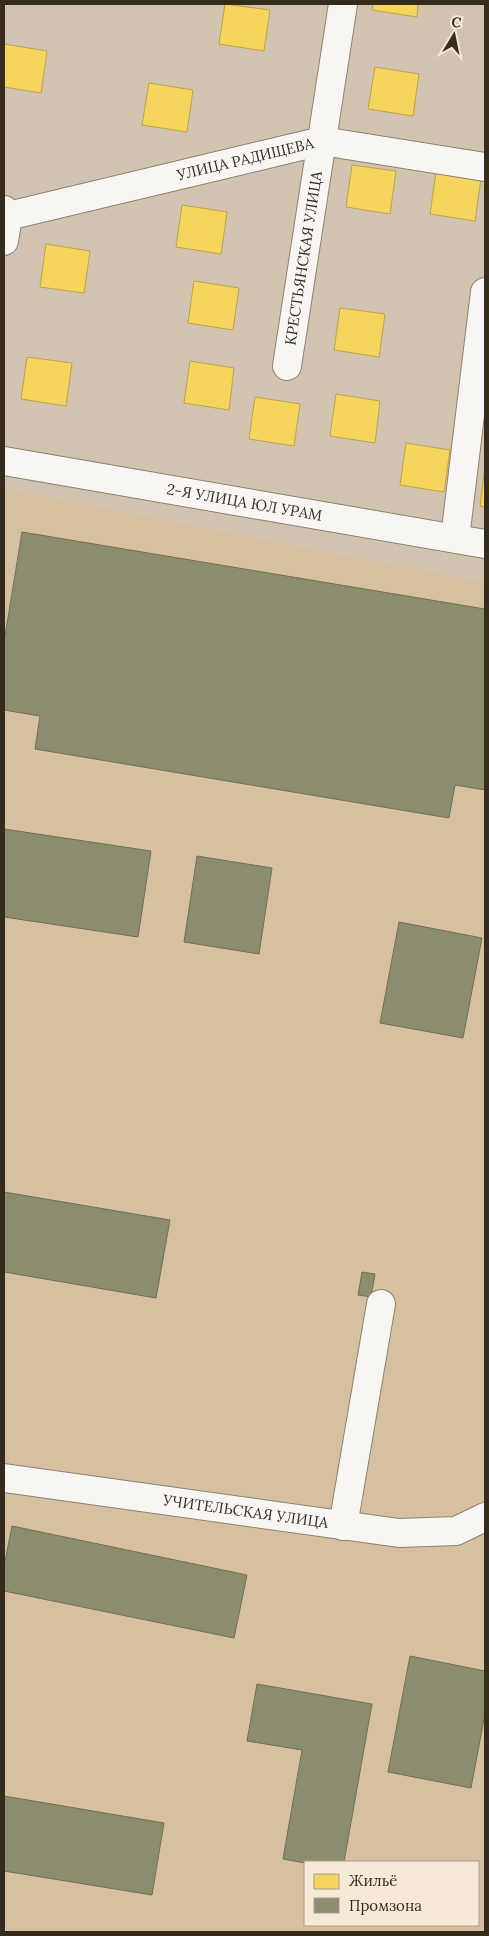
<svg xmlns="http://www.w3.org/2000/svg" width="489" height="1936" font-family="Lora,serif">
<rect width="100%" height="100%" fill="#d1c3af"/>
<!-- built -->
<path fill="#d7c0a0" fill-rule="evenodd" d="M4 489 485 583V1932H4ZM305 1862H478V1925H305Z"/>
<!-- homes -->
<path fill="#f6d55c" stroke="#bca249" d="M225 4 270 10 264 51 219 44Z
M373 4H418L417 17 372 10Z
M4 44 47 51 41 93 4 87Z
M375 67 419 74 413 116 368 109Z
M149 83 193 90 187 132 142 125Z
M352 165 396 171 390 214 346 207Z
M436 172 481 178 475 221 430 214Z
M182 205 227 212 221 254 176 247Z
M46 244 90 251 84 293 40 287Z
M194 281 239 288 233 330 188 323Z
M340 308 385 314 379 357 334 350Z
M27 357 72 363 66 406 21 399Z
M190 361 234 368 229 410 184 403Z
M336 394 380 401 375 443 330 436Z
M255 397 300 404 294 446 249 439Z
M406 443 450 450 444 492 400 485Z
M485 466V507L480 506Z"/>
<!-- industry -->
<path fill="#8c8c6e" stroke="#726f56" d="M22 532 485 609V790L455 785 449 818 35 749 40 716 4 710V642Z
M4 829 151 851 138 937 4 917Z
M197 856 272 868 259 954 184 942Z
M399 922 482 938 463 1038 380 1023Z
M4 1192 170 1220 156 1298 4 1272Z
M362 1272 375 1274 371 1297 358 1295Z
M12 1526 247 1575 234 1638 4 1591V1566Z
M410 1656 485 1671V1714L471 1788 388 1772Z
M257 1684 372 1704 344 1862 305 1863 283 1859 302 1750 247 1741Z
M4 1796 164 1823 152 1895 4 1871Z"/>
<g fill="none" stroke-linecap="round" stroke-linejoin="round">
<!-- minor casing -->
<g stroke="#8c8272" stroke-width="30">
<g id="minor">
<path d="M4 210 8 216 4 241"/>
<path id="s1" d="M8 216 322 141 485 167"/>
<path id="s2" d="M287 366 343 4"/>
<path id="s3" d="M4 461 485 544"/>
<path d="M455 538 485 292"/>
<path id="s4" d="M4 1478 399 1533 456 1531 485 1517"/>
<path d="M343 1526 381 1304"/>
</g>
</g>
<!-- minor -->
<use href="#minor" stroke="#f8f6f3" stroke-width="28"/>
</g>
<g text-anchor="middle" stroke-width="5" stroke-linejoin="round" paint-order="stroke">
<!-- street labels -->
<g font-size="15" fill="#362c1e" stroke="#f6e9d6">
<text dy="5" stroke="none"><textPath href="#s1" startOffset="244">УЛИЦА РАДИЩЕВА</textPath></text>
<text dy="5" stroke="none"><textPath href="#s2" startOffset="109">КРЕСТЬЯНСКАЯ УЛИЦА</textPath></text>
<text dy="5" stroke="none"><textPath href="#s3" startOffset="244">2-Я УЛИЦА ЮЛ УРАМ</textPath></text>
<text dy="5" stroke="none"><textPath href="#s4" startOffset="244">УЧИТЕЛЬСКАЯ УЛИЦА</textPath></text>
</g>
</g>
<!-- border -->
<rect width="489" height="1936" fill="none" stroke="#362c1e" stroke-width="10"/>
<!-- legend -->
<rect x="304" y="1861" width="175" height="65" fill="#f6e9d6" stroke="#a99d8c"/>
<rect x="314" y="1874" width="25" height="15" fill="#f6d55c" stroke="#a99d8c"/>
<text x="349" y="1886" font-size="15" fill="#362c1e">Жильё</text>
<rect x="314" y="1898" width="25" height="15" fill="#8c8c6e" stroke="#a99d8c"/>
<text x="349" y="1911" font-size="15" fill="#362c1e">Промзона</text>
<!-- north arrow -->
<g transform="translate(454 35) rotate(10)" stroke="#f6e9d6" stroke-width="4" paint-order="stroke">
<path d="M0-4L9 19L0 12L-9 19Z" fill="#362c1e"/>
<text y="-8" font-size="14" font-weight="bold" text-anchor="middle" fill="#362c1e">С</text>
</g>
</svg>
